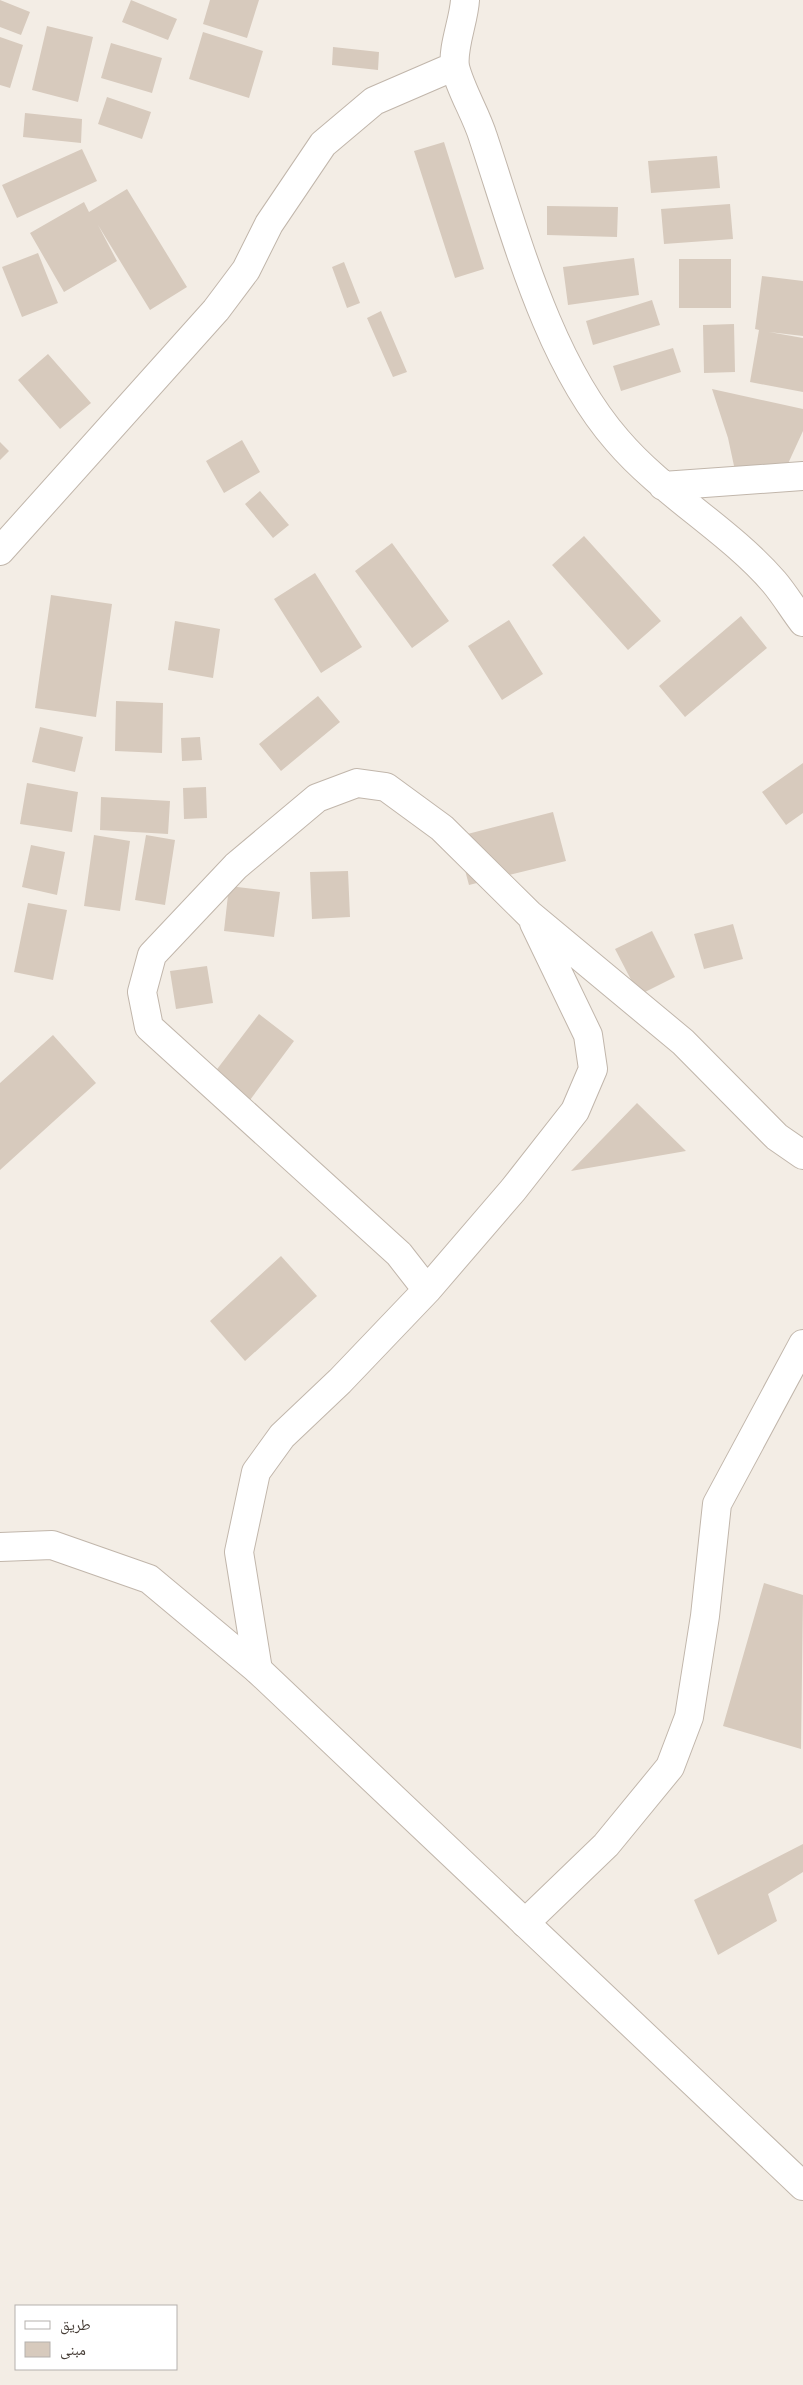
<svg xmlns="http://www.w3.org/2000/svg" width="803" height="2385" font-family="Raleway,'Noto Naskh Arabic',sans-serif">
<rect width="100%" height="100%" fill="#f3ede5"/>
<!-- building -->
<path fill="#d7cabd" d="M0 0 30 12 21 35 0 27Z
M131 0 177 19 168 40 122 22Z
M210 0H259L247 38 203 24Z
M47 26 93 37 78 102 32 90Z
M203 32 263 51 249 98 189 79Z
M0 37 23 45 10 88 0 85Z
M111 43 162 58 152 93 101 78Z
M333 47 379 52 378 70 332 65Z
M107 97 151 112 142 139 98 124Z
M25 113 82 119 81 143 23 137Z
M444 142 484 269 455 278 414 151Z
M82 149 97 181 17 218 2 185Z
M717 156 720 188 651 193 648 161Z
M127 189 187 287 150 310 98 225 117 261 64 292 30 233 84 202 89 212Z
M730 204 733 239 664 244 661 209Z
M547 206 618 207 617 237 547 235Z
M38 253 58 303 22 317 2 267Z
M634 258 639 295 568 305 563 267Z
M679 259H731V308H679Z
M344 262 360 303 347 308 332 267Z
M762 276 803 281V336L769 332 803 338V392L750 382 759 330 755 329Z
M652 300 660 325 593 345 586 321Z
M381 311 407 372 393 377 367 318Z
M734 324 735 372 704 373 703 325Z
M673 348 681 372 621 391 613 366Z
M48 354 91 403 60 429 18 380Z
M712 389 803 409V431L786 468 739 489 728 438Z
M242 440 260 472 224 493 206 461Z
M0 442 9 451 0 460Z
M260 491 289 525 273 538 245 504Z
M584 536 661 621 628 650 552 565Z
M392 543 449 621 412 648 355 571Z
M315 573 362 647 321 673 274 599Z
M51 595 112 604 96 717 35 708Z
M741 616 767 648 685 717 659 686Z
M509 620 543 674 502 700 468 646Z
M175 621 220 629 213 678 168 670Z
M318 696 340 722 281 771 259 744Z
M116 701 163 703 162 753 115 751Z
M40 727 83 737 75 772 32 762Z
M200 737 202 760 182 761 181 738Z
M803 763V813L786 825 762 792Z
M27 783 78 792 72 832 20 824Z
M206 787 207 818 184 819 183 788Z
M101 797 170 801 168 834 100 830Z
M553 812 566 861 469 885 456 837Z
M94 835 130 841 120 911 84 906Z
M146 835 175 840 165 905 135 900Z
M31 845 65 852 57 895 22 887Z
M348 871 350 917 312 919 310 872Z
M229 886 280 892 274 937 224 931Z
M28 903 67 910 53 980 14 972Z
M733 924 743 959 704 969 694 934Z
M652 931 675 977 639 995 615 949Z
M207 966 213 1003 176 1009 170 971Z
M259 1014 294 1041 241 1112 205 1085Z
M53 1035 96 1083 0 1170V1083Z
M637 1103 686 1151 571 1171Z
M281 1256 317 1296 245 1361 210 1321Z
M764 1583 803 1595 801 1749 723 1726Z
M803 1844V1872L768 1894 777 1921 718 1955 694 1900Z"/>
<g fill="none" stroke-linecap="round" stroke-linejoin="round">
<!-- minor casing -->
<g stroke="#c1b6ab" stroke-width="30">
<path id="minor" d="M465 0C464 20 452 48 455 67 461 91 476 114 483 137 516 236 548 361 617 440 663 494 728 529 774 582 785 595 793 609 803 622
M663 486 803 476
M0 551 216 310 246 270 269 224 323 144 374 101 455 66
M427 1290 513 1190 575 1111 593 1069 588 1035 534 923
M258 1670 239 1552 256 1472 282 1436 340 1381 427 1290 399 1254 149 1027 142 992 152 955 236 866 317 798 357 783 386 787 442 828 529 914 683 1042 777 1137 803 1155
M525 1923 606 1845 670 1767 689 1717 705 1616 717 1504 803 1344"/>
</g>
<!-- tertiary casing -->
<g stroke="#c1b6ab" stroke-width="30">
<path id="tertiary" d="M0 1547 52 1545 149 1579 258 1670 803 2186"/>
</g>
<!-- minor -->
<use href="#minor" stroke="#fff" stroke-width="28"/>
<!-- tertiary -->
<use href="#tertiary" stroke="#fff" stroke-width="28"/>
</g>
<!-- legend -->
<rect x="15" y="2305" width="162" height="65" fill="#ffffff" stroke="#b5b1ae"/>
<rect x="25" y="2321" width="25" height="8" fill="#ffffff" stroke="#b5b1ae"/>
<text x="60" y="2330" font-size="15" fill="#453c35">طريق</text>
<rect x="25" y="2342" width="25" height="15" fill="#d7cabd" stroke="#b5b1ae"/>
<text x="60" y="2355" font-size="15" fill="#453c35">مبنى</text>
</svg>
